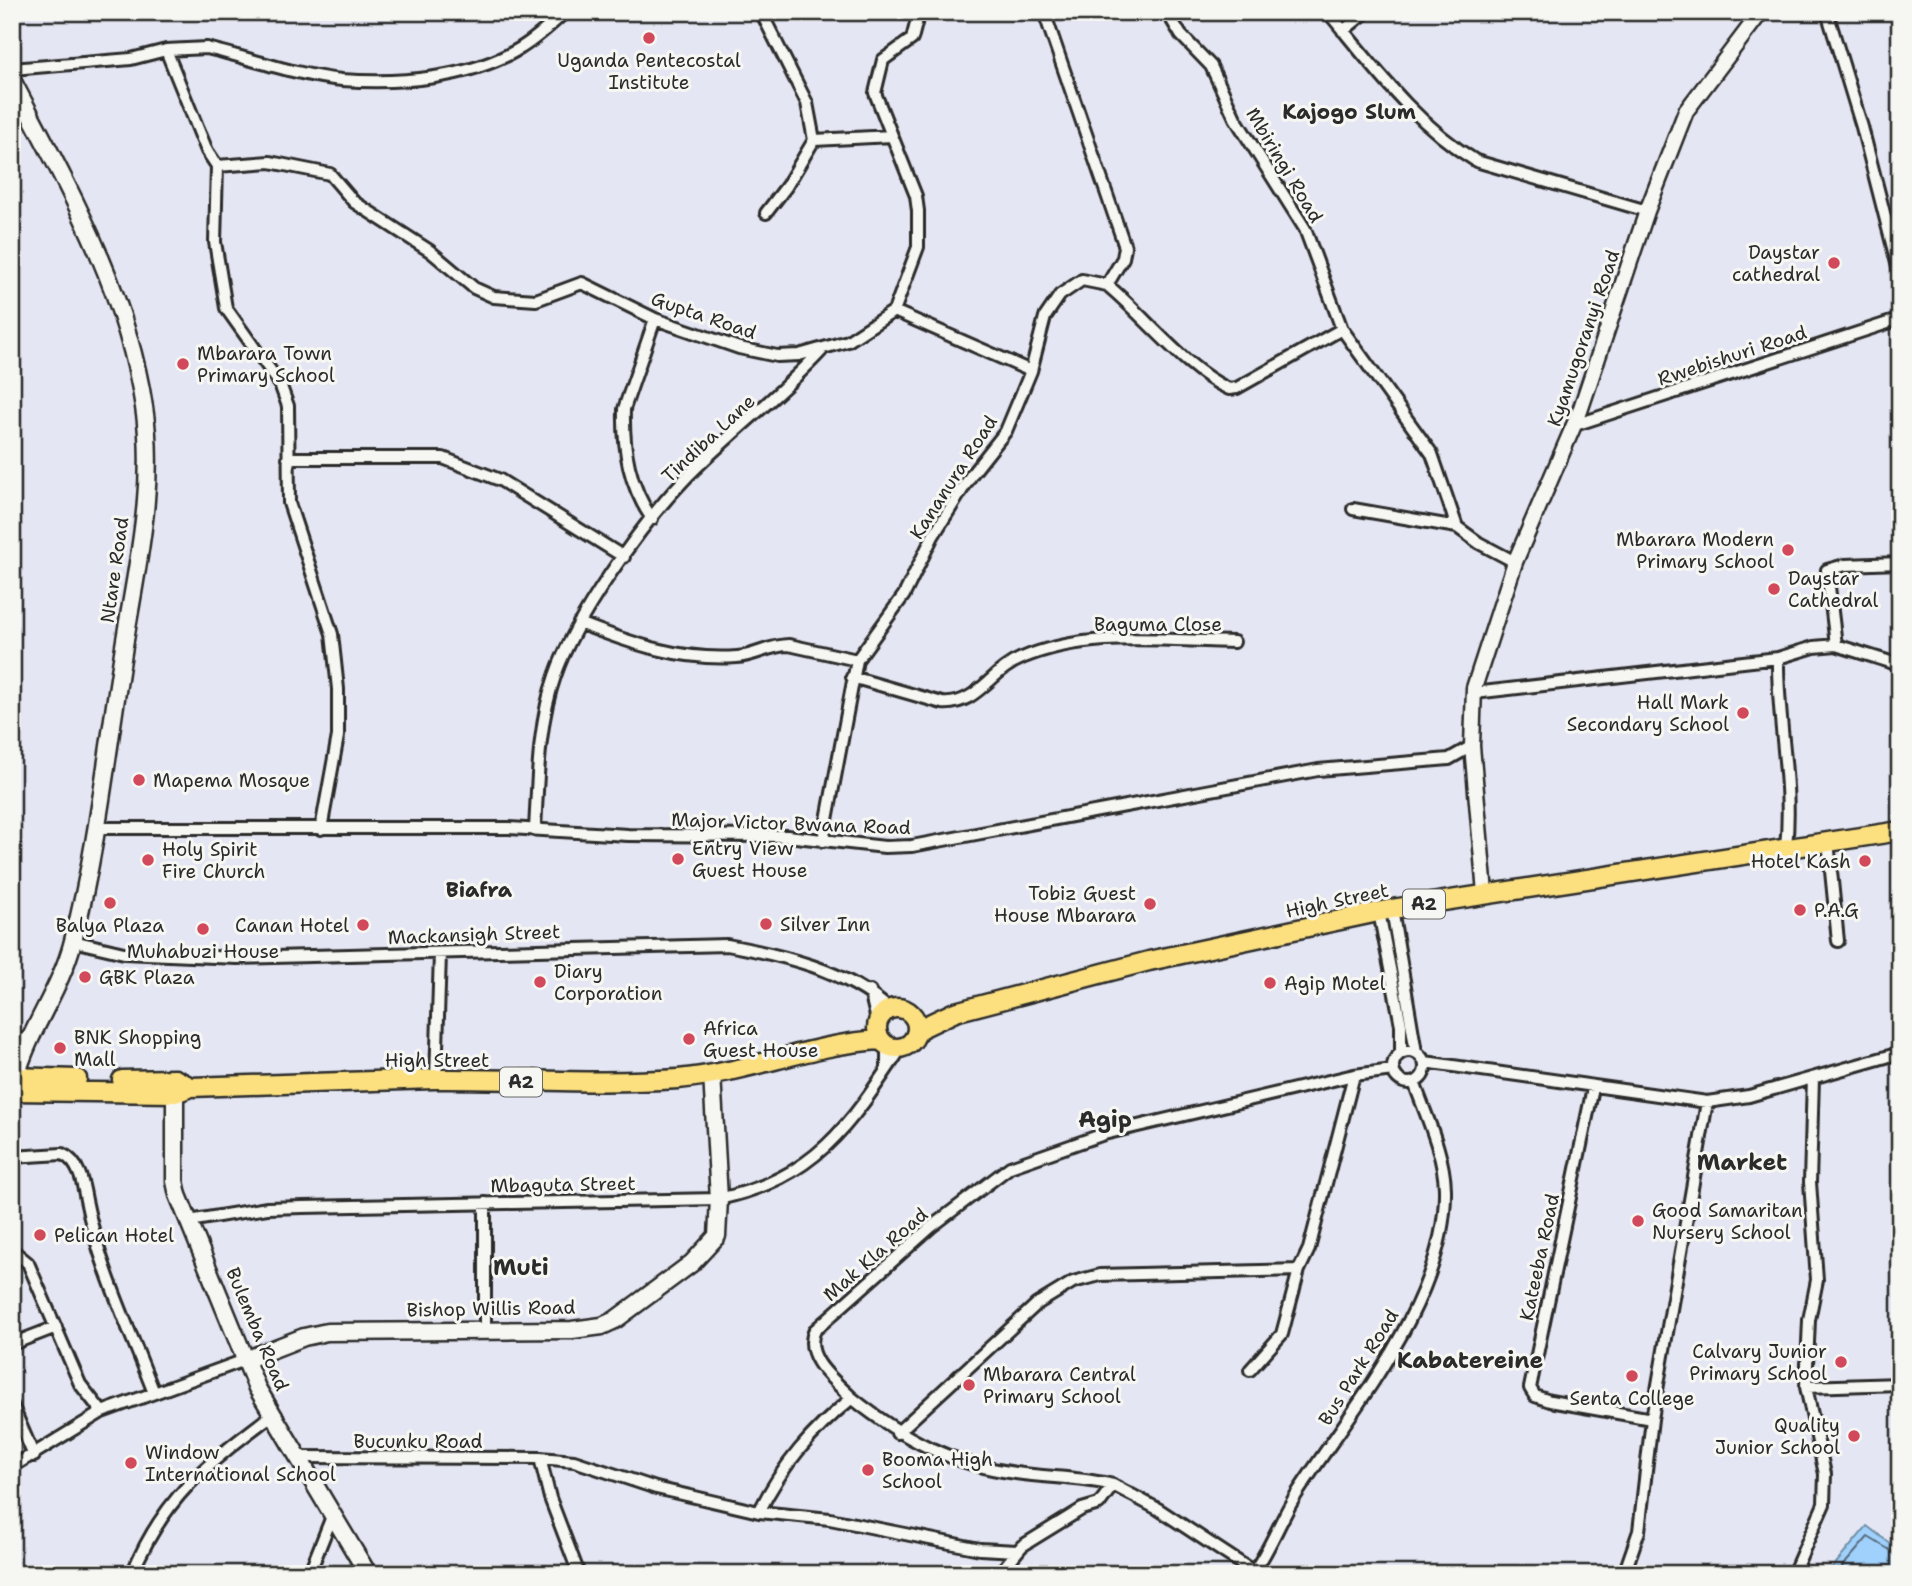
<svg xmlns="http://www.w3.org/2000/svg" width="1912" height="1586" font-family="'Shantell Sans',sans-serif">
<rect width="100%" height="100%" fill="#e4e7f3"/>
<filter id="ink" filterUnits="userSpaceOnUse"><feTurbulence type="fractalNoise" baseFrequency=".0143" numOctaves="2"/><feDisplacementMap in="SourceGraphic" scale="14" xChannelSelector="R" yChannelSelector="G"/><feConvolveMatrix kernelMatrix="1 2 1 2 8 2 1 2 1" color-interpolation-filters="sRGB"/></filter>
<g filter="url(#ink)">
<!-- water -->
<path fill="#9fd1fc" stroke="#718fa8" stroke-width="2" d="M1867 1526 1900 1551V1574H1827Z"/>
<g fill="none" stroke-linecap="round" stroke-linejoin="round">
<!-- shore -->
<path stroke="#596d7f" stroke-width="2" d="M1836 1574 1868 1537 1900 1556"/>
<!-- minor casing -->
<g stroke="#2b2b2b" stroke-width="16">
<path id="minor" d="M761 12 807 103 814 140 786 187 766 213
M1167 12 1181 35 1211 66 1235 118 1305 229 1342 329 1432 454 1457 527
M1328 12C1373 66 1415 124 1476 161L1647 211
M1827 12 1862 127 1900 275
M1343 31 1366 12
M166 50 207 151 217 166 215 242 226 308 280 384 288 406 289 503 332 634 338 689V736L321 829
M12 69 131 59 166 50 207 48C249 58 299 76 342 80 400 84 468 79 519 49 536 39 551 25 565 12
M814 140 892 136
M217 166 270 162 330 174 354 202 430 251 474 288 494 297 536 300 582 283 655 319 739 348 777 356 799 355 848 341 894 311 918 247V211L916 196 875 93 883 60 912 39 919 12
M1107 285C1144 315 1186 370 1229 389L1237 388 1342 329
M894 311 1031 371
M1575 425 1900 319
M288 458H443L500 480 624 557
M1353 509 1457 527 1479 543 1515 562
M652 519C629 485 623 450 624 409L655 319
M579 623C630 643 681 661 737 657 755 656 770 645 789 645L857 660
M1836 645 1827 570 1845 565 1900 563
M1778 658C1777 722 1793 783 1786 847
M852 677 942 703C977 706 991 670 1022 658 1088 630 1165 641 1234 642
M1474 693 1778 658 1814 647 1836 645 1900 665
M97 828H509L628 835 787 836 885 847 912 846 1318 770 1449 759 1472 746
M535 829C538 779 538 724 555 676 574 619 641 525 683 481 727 435 779 397 822 350
M823 841 857 660 904 595 933 536 972 474 1006 431 1031 371 1045 317 1060 295 1082 280 1107 285 1123 258 1125 247 1044 12
M1828 841 1838 941
M1392 909 1416 1052
M1379 912 1401 1025V1052
M73 941 124 953 237 958 727 945C782 955 847 970 889 1009
M870 991 877 1020
M12 1036 27 1041
M1393 1067a16 16 0 1 1 32 0a16 16 0 1 1-32 0Z
M1425 1062 1707 1102 1749 1096 1900 1053
M887 1069V1046
M436 1079 440 954
M1593 1088 1530 1388 1535 1396 1550 1401 1652 1419
M12 1157 62 1154C79 1161 83 1183 86 1200 99 1266 130 1330 154 1393
M189 1221 267 1208 303 1207 719 1199C816 1178 850 1125 901 1048
M12 1250 28 1263 80 1384 102 1412 245 1360
M485 1329V1203
M12 1344 56 1327
M1250 1370 1282 1334 1299 1270
M1806 1387 1900 1384
M852 1398C902 1438 952 1465 1016 1473 1049 1478 1080 1477 1113 1485
M12 1405 34 1456
M897 1433 1037 1304 1073 1282 1100 1275 1299 1270 1309 1249 1354 1075
M296 1457 540 1458 574 1461 656 1488 759 1512C782 1465 812 1431 852 1398 835 1381 802 1357 815 1330L931 1227 1010 1167 1104 1134 1354 1075 1393 1070
M540 1458 550 1498 579 1574
M12 1467 102 1412
M759 1512 830 1519 980 1549 1017 1551
M132 1574C164 1496 207 1464 272 1415
M309 1574 333 1514
M999 1574 1022 1546 1082 1509 1099 1504 1113 1485 1158 1509 1257 1574
M1252 1574C1270 1550 1280 1520 1296 1495 1353 1407 1447 1299 1445 1189 1444 1153 1426 1116 1414 1082
M1624 1574 1639 1531 1652 1419 1707 1102
M1793 1574 1824 1504 1825 1474 1806 1387 1809 1320 1817 1280 1810 1182 1813 1078"/>
</g>
<!-- tertiary casing -->
<g stroke="#2b2b2b" stroke-width="19">
<path id="tertiary" d="M1485 893 1472 746 1474 688 1515 562 1580 411 1647 211 1686 111 1761 12"/>
</g>
<!-- secondary casing -->
<g stroke="#2b2b2b" stroke-width="21">
<path id="secondary" d="M12 80C67 185 126 288 144 407 157 490 134 578 122 659 107 753 97 849 73 941 61 989 29 1029 16 1077
M175 1082V1181L178 1195 257 1388 368 1574
M245 1360 304 1337 327 1332 572 1330 602 1326 615 1320 692 1263 717 1236 719 1199 712 1074"/>
</g>
<!-- primary casing -->
<g stroke="#2b2b2b" stroke-width="23">
<path id="primary" d="M877 1028a20 20 0 1 1 40 0a20 20 0 1 1-40 0Z
M917 1030 955 1012 1149 961 1392 909 1900 831
M12 1077 77 1079
M122 1080 175 1079 191 1087
M12 1091 175 1093 191 1087C272 1085 353 1081 434 1079 516 1078 596 1085 678 1079 747 1073 811 1044 880 1040"/>
</g>
<!-- minor -->
<use href="#minor" stroke="#f6f6f2" stroke-width="10"/>
<!-- tertiary -->
<use href="#tertiary" stroke="#f6f6f2" stroke-width="14"/>
<!-- secondary -->
<use href="#secondary" stroke="#f6f6f2" stroke-width="16"/>
<!-- primary -->
<use href="#primary" stroke="#fce080" stroke-width="18"/>
</g>
</g>
<!-- markers -->
<g fill="#d1495b" stroke="#f6f6f2" stroke-width="2.5">
<circle cx="649" cy="38" r="7"/>
<circle cx="1834" cy="263" r="7"/>
<circle cx="183" cy="364" r="7"/>
<circle cx="1788" cy="550" r="7"/>
<circle cx="1774" cy="589" r="7"/>
<circle cx="1743" cy="713" r="7"/>
<circle cx="139" cy="780" r="7"/>
<circle cx="678" cy="859" r="7"/>
<circle cx="148" cy="860" r="7"/>
<circle cx="1865" cy="861" r="7"/>
<circle cx="110" cy="903" r="7"/>
<circle cx="1150" cy="904" r="7"/>
<circle cx="1800" cy="910" r="7"/>
<circle cx="766" cy="924" r="7"/>
<circle cx="363" cy="925" r="7"/>
<circle cx="203" cy="929" r="7"/>
<circle cx="85" cy="977" r="7"/>
<circle cx="540" cy="982" r="7"/>
<circle cx="1270" cy="983" r="7"/>
<circle cx="689" cy="1039" r="7"/>
<circle cx="60" cy="1048" r="7"/>
<circle cx="1638" cy="1221" r="7"/>
<circle cx="40" cy="1235" r="7"/>
<circle cx="1841" cy="1362" r="7"/>
<circle cx="1632" cy="1376" r="7"/>
<circle cx="969" cy="1385" r="7"/>
<circle cx="1854" cy="1436" r="7"/>
<circle cx="131" cy="1463" r="7"/>
<circle cx="868" cy="1470" r="7"/>
</g>
<g text-anchor="middle" stroke-width="6" stroke-linejoin="round" paint-order="stroke">
<!-- shield labels -->
<g fill="#f6f6f2" stroke="#686867" stroke-width="2">
<rect x="1403" y="889.5" width="42" height="29" rx="5"/>
<rect x="500" y="1067.5" width="42" height="29" rx="5"/>
</g>
<g font-size="18" font-weight="bold" fill="#2b2b2b">
<text x="1424" y="910">A2</text>
<text x="521" y="1088">A2</text>
</g>
<!-- poi labels -->
<g font-size="19" fill="#2b2b2b" stroke="#f6f6f2" text-anchor="start">
<text x="649" y="67" text-anchor="middle">Uganda Pentecostal<tspan x="649" dy="22">Institute</tspan></text>
<text x="1820" y="259" text-anchor="end">Daystar<tspan x="1820" dy="22">cathedral</tspan></text>
<text x="197" y="360">Mbarara Town<tspan x="197" dy="22">Primary School</tspan></text>
<text x="1774" y="546" text-anchor="end">Mbarara Modern<tspan x="1774" dy="22">Primary School</tspan></text>
<text x="1788" y="585">Daystar<tspan x="1788" dy="22">Cathedral</tspan></text>
<text x="1729" y="709" text-anchor="end">Hall Mark<tspan x="1729" dy="22">Secondary School</tspan></text>
<text x="153" y="787">Mapema Mosque</text>
<text x="692" y="855">Entry View<tspan x="692" dy="22">Guest House</tspan></text>
<text x="162" y="856">Holy Spirit<tspan x="162" dy="22">Fire Church</tspan></text>
<text x="1851" y="868" text-anchor="end">Hotel Kash</text>
<text x="1136" y="900" text-anchor="end">Tobiz Guest<tspan x="1136" dy="22">House Mbarara</tspan></text>
<text x="1814" y="917">P.A.G</text>
<text x="780" y="931">Silver Inn</text>
<text x="110" y="932" text-anchor="middle">Balya Plaza</text>
<text x="349" y="932" text-anchor="end">Canan Hotel</text>
<text x="203" y="958" text-anchor="middle">Muhabuzi House</text>
<text x="554" y="978">Diary<tspan x="554" dy="22">Corporation</tspan></text>
<text x="99" y="984">GBK Plaza</text>
<text x="1284" y="990">Agip Motel</text>
<text x="703" y="1035">Africa<tspan x="703" dy="22">Guest House</tspan></text>
<text x="74" y="1044">BNK Shopping<tspan x="74" dy="22">Mall</tspan></text>
<text x="1652" y="1217">Good Samaritan<tspan x="1652" dy="22">Nursery School</tspan></text>
<text x="54" y="1242">Pelican Hotel</text>
<text x="1827" y="1358" text-anchor="end">Calvary Junior<tspan x="1827" dy="22">Primary School</tspan></text>
<text x="983" y="1381">Mbarara Central<tspan x="983" dy="22">Primary School</tspan></text>
<text x="1632" y="1405" text-anchor="middle">Senta College</text>
<text x="1840" y="1432" text-anchor="end">Quality<tspan x="1840" dy="22">Junior School</tspan></text>
<text x="145" y="1459">Window<tspan x="145" dy="22">International School</tspan></text>
<text x="882" y="1466">Booma High<tspan x="882" dy="22">School</tspan></text>
</g>
<!-- street labels -->
<g font-size="19" fill="#2b2b2b" stroke="#f6f6f2">
<text transform="translate(1285 165) rotate(59)" y="7">Mbiringi Road</text>
<text transform="translate(704 315) rotate(19)" y="7">Gupta Road</text>
<text transform="translate(1583 338) rotate(-71)" y="7">Kyamugoranyi Road</text>
<text transform="translate(1732 355) rotate(-18)" y="7">Rwebishuri Road</text>
<text transform="translate(708 438) rotate(-43)" y="7">Tindiba Lane</text>
<text transform="translate(953 477) rotate(-57)" y="7">Kananura Road</text>
<text transform="translate(114 570) rotate(-82)" y="7">Ntare Road</text>
<text x="1158" y="631">Baguma Close</text>
<text transform="translate(791 823) rotate(2)" y="7">Major Victor Bwana Road</text>
<text transform="translate(1337 900) rotate(-12)" y="7">High Street</text>
<text transform="translate(474 934) rotate(-2)" y="7">Mackansigh Street</text>
<text x="437" y="1067">High Street</text>
<text transform="translate(563 1184) rotate(-1)" y="7">Mbaguta Street</text>
<text transform="translate(875 1254) rotate(-41)" y="7">Mak Kla Road</text>
<text transform="translate(1539 1257) rotate(-78)" y="7">Kateeba Road</text>
<text transform="translate(491 1308) rotate(-1)" y="7">Bishop Willis Road</text>
<text transform="translate(258 1329) rotate(67)" y="7">Bulemba Road</text>
<text transform="translate(1358 1367) rotate(-58)" y="7">Bus Park Road</text>
<text x="418" y="1448">Bucunku Road</text>
</g>
<!-- neighbourhood labels -->
<g font-size="21" font-weight="bold" fill="#2b2b2b" stroke="#f6f6f2">
<text x="1349" y="119">Kajogo Slum</text>
<text x="479" y="897">Biafra</text>
</g>
<!-- quarter labels -->
<g font-size="23" font-weight="bold" fill="#2b2b2b" stroke="#f6f6f2">
<text x="1105" y="1127">Agip</text>
<text x="1742" y="1170">Market</text>
<text x="521" y="1275">Muti</text>
<text x="1470" y="1368">Kabatereine</text>
</g>
</g>
<!-- margin -->
<rect width="1912" height="1586" fill="none" stroke="#f6f6f2" stroke-width="42"/>
<rect x="21" y="21" width="1870" height="1544" fill="none" stroke="#2b2b2b" stroke-width="2.5" filter="url(#ink)"/>
</svg>
